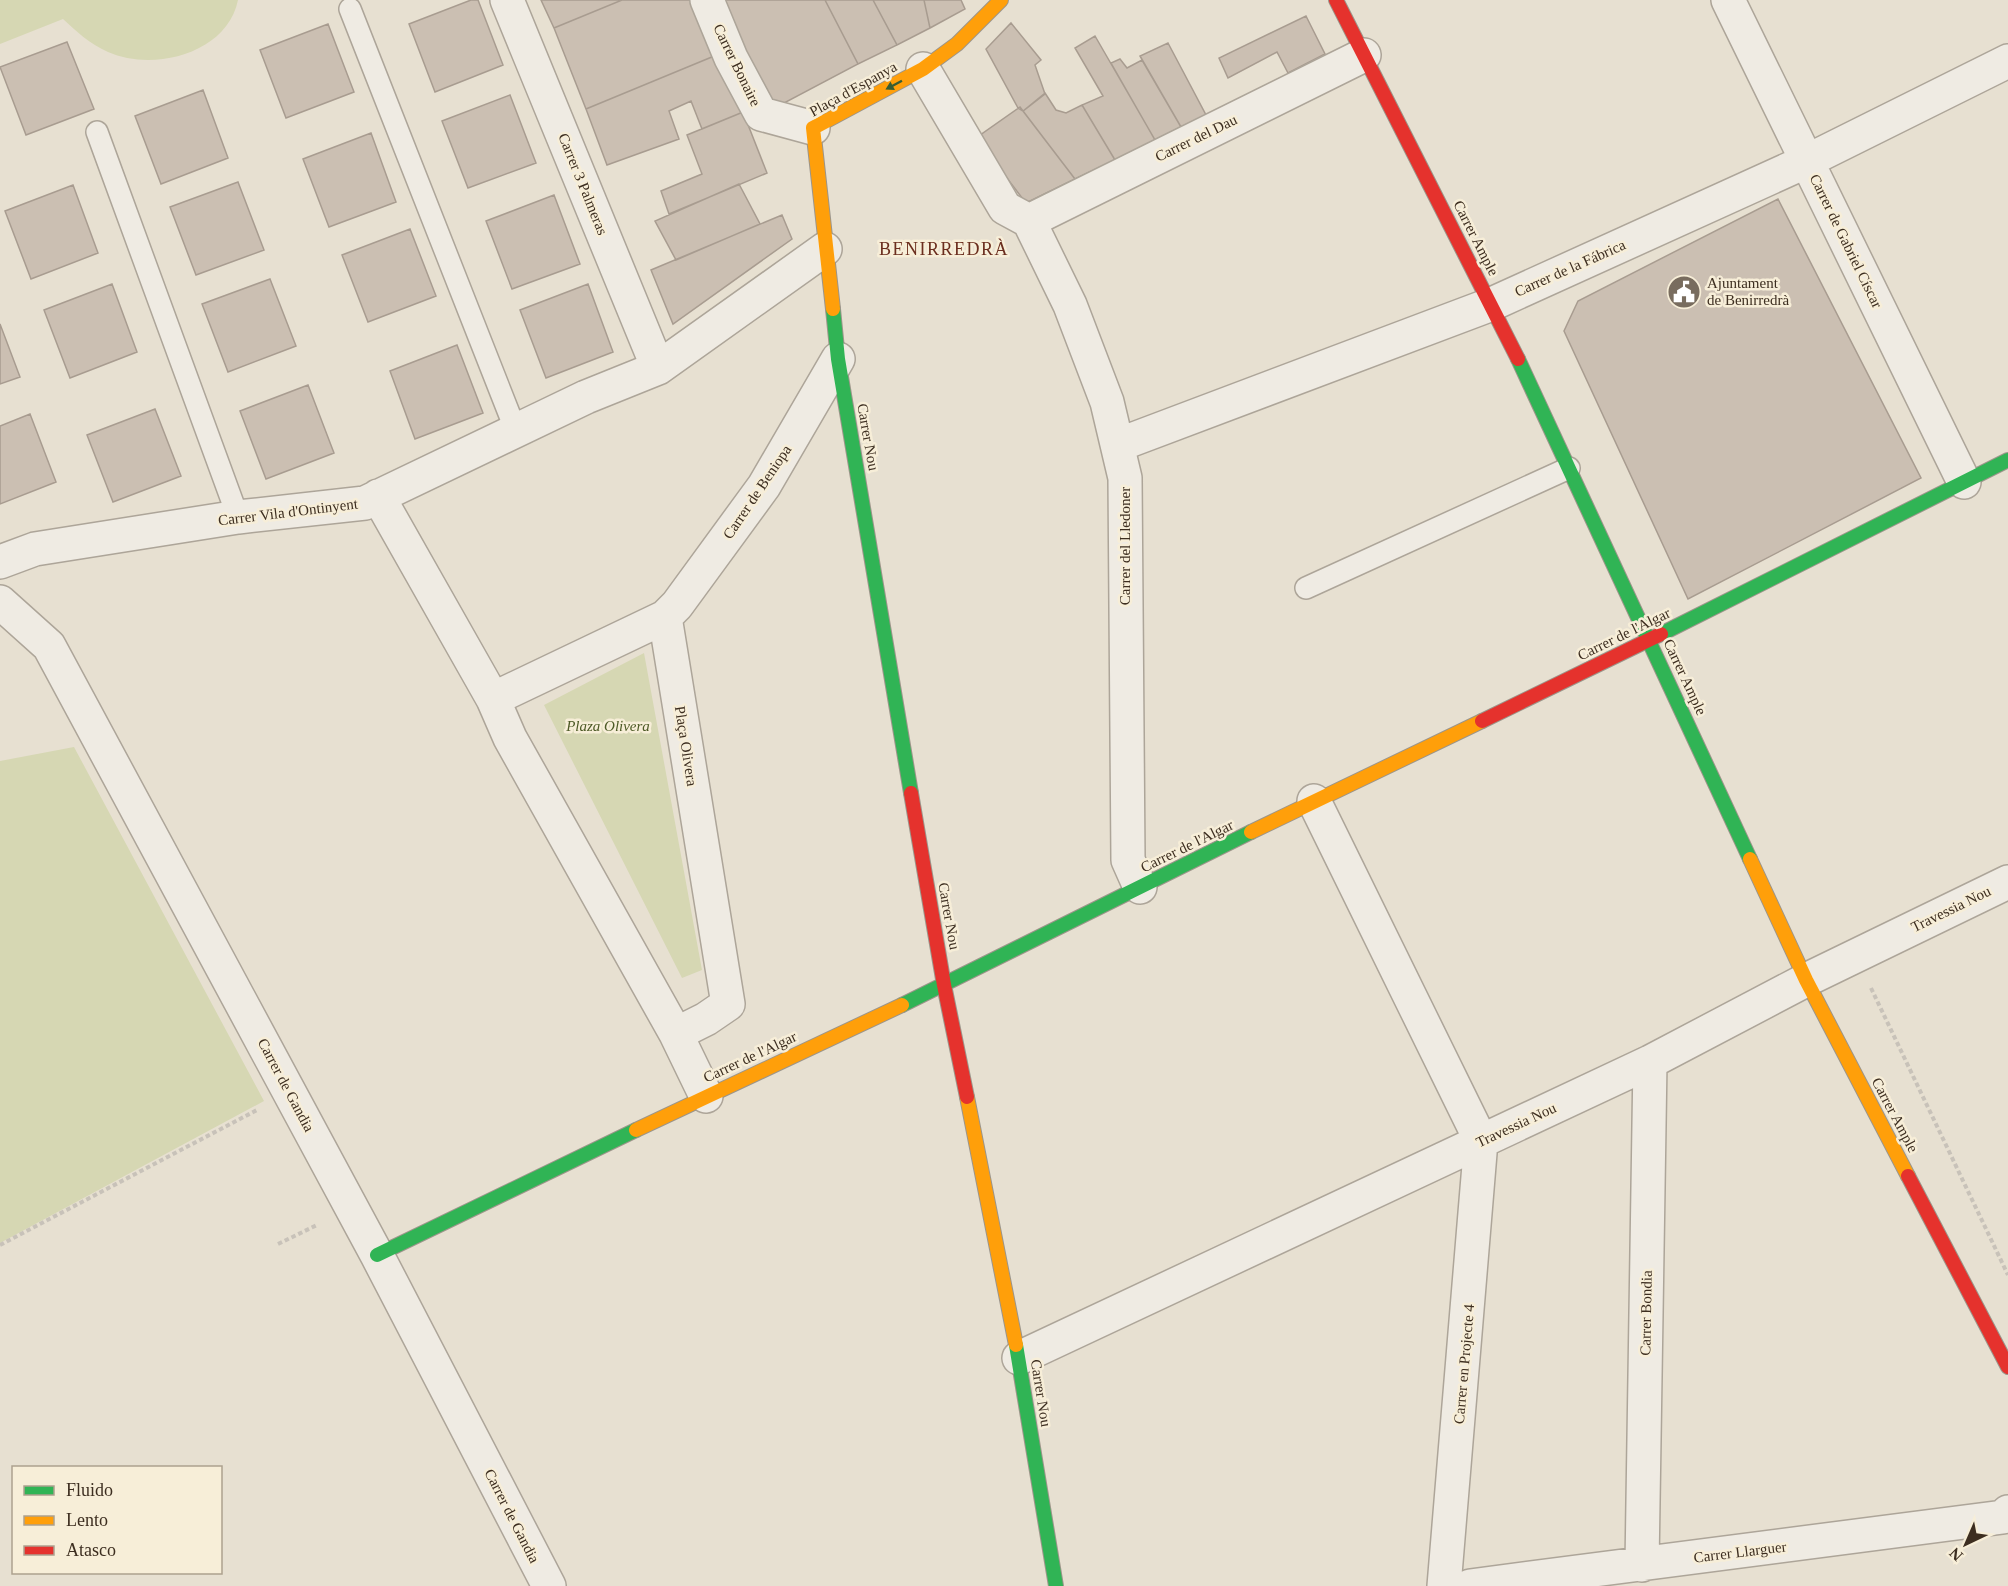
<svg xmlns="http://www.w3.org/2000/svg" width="2008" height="1586" font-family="'Times New Roman',serif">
<rect width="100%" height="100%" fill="#e7e0d1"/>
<!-- green -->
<path fill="#d6d7b3" d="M0 0H238C227 54 153 72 108 52 90 44 77 32 63 19L0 44Z
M644 653 702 970 682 978 544 705Z
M74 747 264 1101 0 1243V761Z"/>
<!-- building -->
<path fill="#cbbfb2" stroke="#a89c90" stroke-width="1.5" d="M471 0H478L503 65 435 92 409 24Z
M541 0H622L554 28Z
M622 0H696L719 54 586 109 554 28Z
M718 0H825L858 64 769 111Z
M825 0H873L897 45 858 64Z
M873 0H924L930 28 897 45Z
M924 0H961L965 9 930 28Z
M1306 16 1325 54 1288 73 1277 52 1228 78 1219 58Z
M1011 23 1041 60 1035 65 1045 94 1023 111 1018 108 986 49Z
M328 24 354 92 286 118 260 50Z
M1095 36 1155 140 1115 160 1082 105 1103 96 1075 48Z
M67 42 94 109 26 135 0 67Z
M1168 43 1206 115 1181 127 1140 56Z
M719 54 743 112 702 129 691 101 669 111 679 139 607 165 586 109Z
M1120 59 1127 68 1142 60 1181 127 1155 140 1111 63Z
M203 90 228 158 161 184 135 116Z
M1045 93 1056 110 1066 113 1082 105 1115 160 1075 179 1023 111Z
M510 95 536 163 468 188 442 121Z
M1020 107 1075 179 1026 203 976 138Z
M743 112 767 173 669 214 661 191 702 174 687 135Z
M371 133 396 202 329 227 303 159Z
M238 182 264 250 196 275 170 207Z
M739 184 760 224 676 260 655 221Z
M73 185 98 253 31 279 5 211Z
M554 195 580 264 512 289 486 221Z
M1778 199 1921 478 1688 599 1564 331 1578 301Z
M782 215 792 239 673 324 651 270Z
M410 229 436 296 368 322 342 255Z
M270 279 296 346 228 372 202 304Z
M112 284 137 352 70 378 44 310Z
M588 284 613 352 546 378 520 310Z
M0 324 20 377 0 384Z
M457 345 483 413 415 439 390 371Z
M308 385 334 453 266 479 240 411Z
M155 409 181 476 113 502 87 435Z
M30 414 56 482 0 504V426Z"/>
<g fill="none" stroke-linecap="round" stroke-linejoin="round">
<!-- lane casing -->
<g stroke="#ada599" stroke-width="24">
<path id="lane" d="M350 9 516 431
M97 132 238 517
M1306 588 1569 468"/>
</g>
<!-- street casing -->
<g stroke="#ada599" stroke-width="36">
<path id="street" d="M507 0 658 368
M707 0 731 58 761 114 813 128
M1728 0 1964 482
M923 69 1005 208 1029 221
M1029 221 1070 305 1107 402 1125 478 1128 860 1140 887
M1029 221 1364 55
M1118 445 1492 304 1807 161 2008 61
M378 496 493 699 510 738 676 1034 706 1096
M0 562 35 549 238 517 365 503 586 397 658 368 825 249
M0 602 49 646 377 1255 549 1586
M665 617 677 605 764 486 838 359
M493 699 665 617 728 1004 706 1019 676 1034
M1314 801 1481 1141 1444 1586
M1019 1358 1650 1062 1806 980 2008 882
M1642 1565 1650 1062
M1470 1586 2003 1517 2008 1512"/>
</g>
<!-- fast casing -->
<g stroke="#9c958a" stroke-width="16">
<path id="fast" d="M833 309 838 359 911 793
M1518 359 1750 859
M1661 634 2008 460
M902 1005 1251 832
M377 1255 636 1130
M1016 1345 1056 1586"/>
</g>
<!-- slow casing -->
<g stroke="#9c958a" stroke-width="16">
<path id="slow" d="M833 309 813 128 923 69 957 44 1001 0
M1251 832 1482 721
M1750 859 1806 980 1908 1176
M967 1097 1016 1345
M636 1130 902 1005"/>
</g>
<!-- jam casing -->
<g stroke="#9c958a" stroke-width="16">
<path id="jam" d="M1336 0 1518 359
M1482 721 1661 634
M911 793 944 985 967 1097
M1908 1176 2008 1367"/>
</g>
<!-- path -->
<path stroke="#c8c2b9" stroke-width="4" stroke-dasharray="4.5 3" stroke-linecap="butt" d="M1871 988 2008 1275
M278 1244 317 1225
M0 1245 257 1110"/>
<!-- lane -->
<use href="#lane" stroke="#efebe3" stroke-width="21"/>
<!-- street -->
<use href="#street" stroke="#efebe3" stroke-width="33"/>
<!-- fast -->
<use href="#fast" stroke="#30b455" stroke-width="14"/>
<!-- slow -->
<use href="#slow" stroke="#ff9f0a" stroke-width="14"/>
<!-- jam -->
<use href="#jam" stroke="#e5322d" stroke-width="14"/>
</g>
<!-- one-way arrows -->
<defs><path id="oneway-solid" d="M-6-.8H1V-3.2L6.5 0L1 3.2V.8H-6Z" transform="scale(1.5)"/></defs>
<use fill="#385d33" href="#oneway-solid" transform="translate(894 85) rotate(152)"/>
<!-- icons -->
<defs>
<g id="civic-disc" transform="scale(1.725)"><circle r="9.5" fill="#786c5e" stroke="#f7eed8"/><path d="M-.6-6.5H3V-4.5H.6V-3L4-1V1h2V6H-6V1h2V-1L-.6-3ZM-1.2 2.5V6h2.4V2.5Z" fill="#fff"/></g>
</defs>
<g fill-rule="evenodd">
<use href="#civic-disc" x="1684" y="292"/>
</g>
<g text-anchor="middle" stroke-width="5" stroke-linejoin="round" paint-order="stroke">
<!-- street labels -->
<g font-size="15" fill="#3d2e20" stroke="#f7eed8">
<text transform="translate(737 65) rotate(64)" y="5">Carrer Bonaire</text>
<text transform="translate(853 89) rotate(-29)" y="5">Plaça d'Espanya</text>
<text transform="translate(1196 138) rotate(-26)" y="5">Carrer del Dau</text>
<text transform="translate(583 184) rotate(68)" y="5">Carrer 3 Palmeras</text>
<text transform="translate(1476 238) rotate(63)" y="5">Carrer Ample</text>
<text transform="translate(1846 241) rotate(64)" y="5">Carrer de Gabriel Císcar</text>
<text transform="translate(1570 268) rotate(-24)" y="5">Carrer de la Fábrica</text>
<text transform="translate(868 437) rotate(80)" y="5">Carrer Nou</text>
<text transform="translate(757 492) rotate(-56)" y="5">Carrer de Beniopa</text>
<text transform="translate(288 512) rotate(-7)" y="5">Carrer Vila d'Ontinyent</text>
<text transform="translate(1125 546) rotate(-90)" y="5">Carrer del Lledoner</text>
<text transform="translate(1624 634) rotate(-26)" y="5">Carrer de l'Algar</text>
<text transform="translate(1685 677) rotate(65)" y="5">Carrer Ample</text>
<text transform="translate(686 746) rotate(81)" y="5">Plaça Olivera</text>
<text transform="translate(1187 846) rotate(-26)" y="5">Carrer de l'Algar</text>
<text transform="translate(1951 909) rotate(-26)" y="5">Travessia Nou</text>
<text transform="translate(949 916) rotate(80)" y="5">Carrer Nou</text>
<text transform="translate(750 1057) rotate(-25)" y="5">Carrer de l'Algar</text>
<text transform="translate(286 1085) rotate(62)" y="5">Carrer de Gandia</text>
<text transform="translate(1895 1115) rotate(62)" y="5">Carrer Ample</text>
<text transform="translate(1516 1125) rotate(-25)" y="5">Travessia Nou</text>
<text transform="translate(1646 1313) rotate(-89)" y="5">Carrer Bondia</text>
<text transform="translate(1464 1364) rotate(-85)" y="5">Carrer en Projecte 4</text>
<text transform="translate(1041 1393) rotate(81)" y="5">Carrer Nou</text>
<text transform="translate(512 1516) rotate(63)" y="5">Carrer de Gandia</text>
<text transform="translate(1740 1552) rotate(-7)" y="5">Carrer Llarguer</text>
</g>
<!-- poi labels -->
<g font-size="15" fill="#3d2e20" stroke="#f7eed8" text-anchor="start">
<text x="1707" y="288">Ajuntament<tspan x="1707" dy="17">de Benirredrà</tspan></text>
</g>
<!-- park labels -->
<g font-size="15" font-style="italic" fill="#4d5a26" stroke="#f7eed8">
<text x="608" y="731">Plaza Olivera</text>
</g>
<!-- quarter labels -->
<g font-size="18" letter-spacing="1.5" fill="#6b2e1e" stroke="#f7eed8">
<text x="944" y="255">BENIRREDRÀ</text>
</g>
</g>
<!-- legend -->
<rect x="12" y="1466" width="210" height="108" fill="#f7eed8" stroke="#ada18e" stroke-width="1.5"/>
<rect x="24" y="1486" width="30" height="9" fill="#30b455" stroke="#ada18e" stroke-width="1.5"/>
<text x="66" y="1496" font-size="18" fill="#3d2e20">Fluido</text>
<rect x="24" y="1516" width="30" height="9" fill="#ff9f0a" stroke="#ada18e" stroke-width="1.5"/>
<text x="66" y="1526" font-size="18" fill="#3d2e20">Lento</text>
<rect x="24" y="1546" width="30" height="9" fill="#e5322d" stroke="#ada18e" stroke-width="1.5"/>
<text x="66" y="1556" font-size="18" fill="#3d2e20">Atasco</text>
<!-- north arrow -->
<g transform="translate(1966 1544) rotate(224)" stroke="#f7eed8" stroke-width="4.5" paint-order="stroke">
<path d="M0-4.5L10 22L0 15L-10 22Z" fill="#3d2e20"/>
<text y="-9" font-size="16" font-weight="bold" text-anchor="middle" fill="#3d2e20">N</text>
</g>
</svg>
